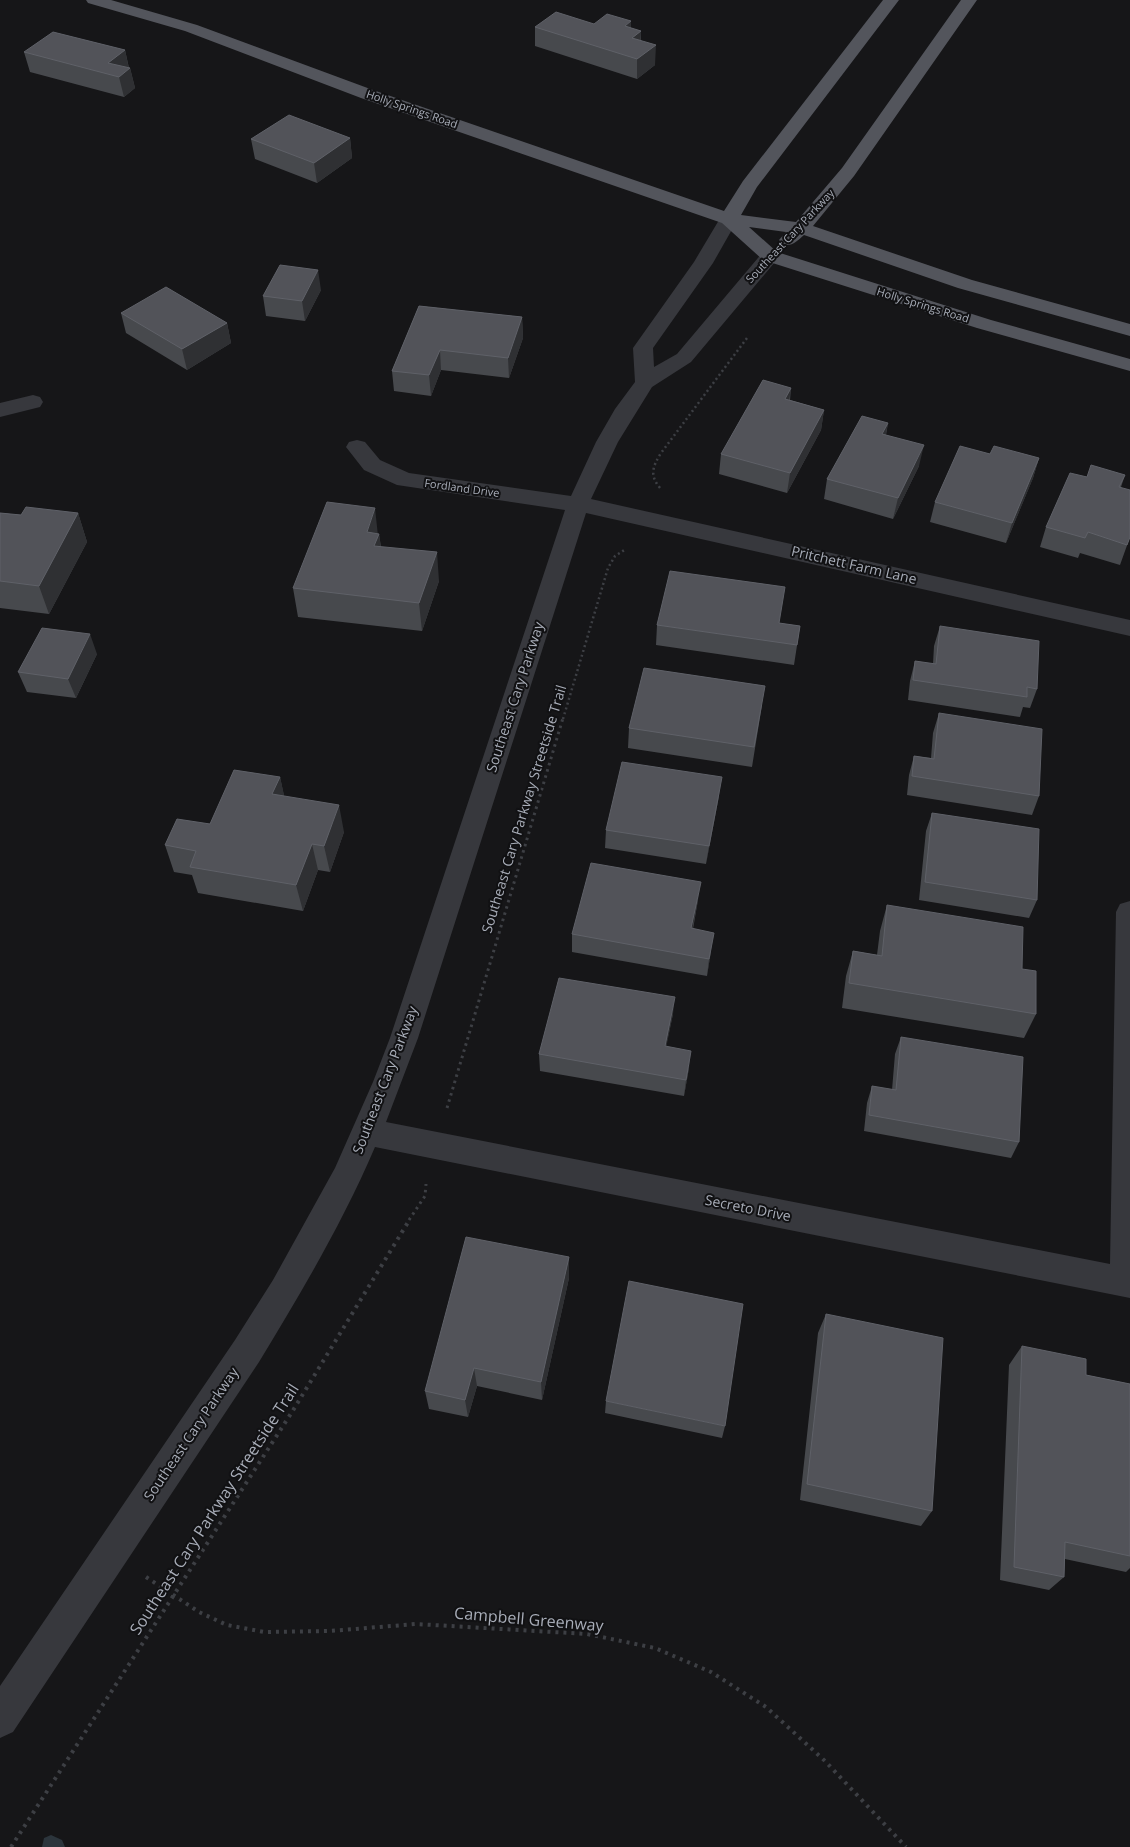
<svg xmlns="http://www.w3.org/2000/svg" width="1130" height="1847" font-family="'Open Sans',sans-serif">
<rect width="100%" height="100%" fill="#161618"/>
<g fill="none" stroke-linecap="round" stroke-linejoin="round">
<!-- stream -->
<path fill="#2c353c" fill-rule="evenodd" d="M51 1835 62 1840 65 1847H42L44 1838Z"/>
<!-- path-far2 -->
<path stroke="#3d3f44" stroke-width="2.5" stroke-dasharray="2 3" stroke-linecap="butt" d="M660 488C649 475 653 466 661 453L747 338
M563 719 608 568 615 556 626 549"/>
<!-- path-far1 -->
<path stroke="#3d3f44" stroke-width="3" stroke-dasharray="2.5 4" stroke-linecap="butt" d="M447 1108 563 718
M409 1220 425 1196 426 1184"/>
<!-- path -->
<path stroke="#3d3f44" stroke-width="4" stroke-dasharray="3 5" stroke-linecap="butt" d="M146 1577 199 1612 227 1625 264 1632 330 1631 416 1624 587 1634 655 1648 711 1672 766 1707 825 1761 906 1847
M11 1847 292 1412 410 1219"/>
<!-- minor -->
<path fill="#37383d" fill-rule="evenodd" d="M729 213 736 215 738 219 713 263 653 348 654 367 677 354 763 252 770 250 777 252 780 256 691 362 652 387 618 442 591 499 1130 620V636L586 513 418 1038 386 1122 1110 1264 1116 912 1120 904 1130 901V1298L375 1147C343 1222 301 1293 259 1362L13 1732 0 1738V1686L235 1340 273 1280 335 1168 373 1082 390 1038 565 510 397 485 364 470 346 447 349 442 357 440 365 442 380 460 409 473 571 496 596 442 615 409 635 382 633 348 694 262 722 215Z
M33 395 40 397 43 402 40 407 0 417V403Z"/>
<!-- primary -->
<path fill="#53555c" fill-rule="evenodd" d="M86 0H111L197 25 373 90 724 211 743 181 883 0H899L757 187 741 215 796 222 842 168 961 0H977L854 176 813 226 972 280 1130 324V336L958 288 804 235C796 242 792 247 781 244L779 240 786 232 749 227 777 252 991 320 1130 359V371L977 328 763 260 722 223 361 98 185 31 88 3Z"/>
</g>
<!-- wall -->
<path fill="#47494d" d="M594 24 631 28 641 31V40L655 65 637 79 535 46V27Z
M125 50 129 68H130L135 88 124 97 30 72 24 52Z
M350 138 352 158 317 183 255 159 251 139Z
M321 290 305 321 266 316 263 296Z
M419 306 522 317 523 338 509 378 441 370 431 396 394 391 392 371Z
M121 313 227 323 231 343 187 370 126 333Z
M791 388 790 400 824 410 821 430 787 493 719 474 721 454Z
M888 423 886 435 919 466 893 519 824 499 827 479Z
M990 454 1039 458 1033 478 1006 543 930 522 935 502Z
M1125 475 1121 487 1130 537 1120 565 1080 553 1078 558 1040 547 1046 527 1087 477Z
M0 513 21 515 78 513 87 542 49 614 0 608Z
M378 534H379L381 547 439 581 422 631 298 617 293 588Z
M779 623 800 626 794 665 656 645 657 625Z
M940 626 1037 689 1030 708 1023 707 1020 717 908 700 910 681 915 661 933 664 934 646Z
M97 654 76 698 27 692 18 672Z
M762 705 752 767 628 748 629 728Z
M939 713 1039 796 1032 815 907 795 909 775 914 756 931 758 933 733Z
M280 777 284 796 344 832 330 872 318 870 303 911 198 893 192 875 174 872 165 845 210 824Z
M719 796 706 864 605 848 606 830Z
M932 813 1037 900 1029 918 919 900 926 831Z
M698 900 693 929 711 951 707 976 572 952V934Z
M887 905 1022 969 1036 1014 1024 1038 842 1008 846 976 853 951 877 955 880 931Z
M673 1014 666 1046 689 1068 684 1096 540 1071 539 1054Z
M901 1037 1019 1142 1011 1158 864 1131 867 1103 872 1086 892 1090 895 1054Z
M569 1257V1278L542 1400 477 1386 468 1417 429 1409 425 1391Z
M826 1314 932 1511 921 1526 800 1500 818 1333Z
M1022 1346 1086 1375 1130 1384V1568L1126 1572 1065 1559 1064 1577 1049 1590 1000 1580 1009 1365Z
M606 1401 725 1426 722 1438 605 1413Z"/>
<!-- shaded-wall -->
<path fill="#2f3033" d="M631 21V41L625 26Z
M641 31 640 51 632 38Z
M656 45 655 65 637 79V59Z
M125 50 129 69 130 68 135 88 124 97 119 77 108 63Z
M350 138 352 158 317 183 314 163Z
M318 270 321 290 305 321 302 301Z
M522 317 523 338 509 378 508 358Z
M227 323 231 343 187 370 182 349Z
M440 350 441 370 431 396 429 375Z
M791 388 788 408 785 399Z
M824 410 821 430 787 493 790 473Z
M888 423 884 443 882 434Z
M924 445 919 466 893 519 898 498Z
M1039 458 1033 478 1006 543 1012 523Z
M375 508 378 536 379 534 383 563 367 532Z
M78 513 87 542 49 614 39 586Z
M437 552 439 581 422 631 419 603Z
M90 634 97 654 76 698 68 679Z
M280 777 286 804 272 794Z
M722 777 719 796 706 864 709 846Z
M339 805 344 832 330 872 324 846Z
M312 844 318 870 303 911 296 885Z
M701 882 698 900 689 946 691 928Z
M714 933 711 951 707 976 709 959Z
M675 997 673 1014 663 1063 665 1046Z
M691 1051 689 1068 684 1096 686 1080Z
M569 1257V1278L542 1400 541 1382Z
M474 1368 477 1386 468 1417 465 1400Z"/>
<!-- building -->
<path fill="#525359" stroke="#5f6168" d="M556 12 594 24 607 14 631 21 625 26 641 31 632 38 656 45 637 59 535 27Z
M53 32 125 50 108 63 130 68 119 77 24 52Z
M289 115 350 138 314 163 251 139Z
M280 265 318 270 302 301 263 296Z
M166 287 227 323 182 349 121 313Z
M419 306 522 317 508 358 440 350 429 375 392 371Z
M763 380 791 388 785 399 824 410 790 473 721 454Z
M862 416 888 423 882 434 924 445 898 498 827 479Z
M960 446 990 454 994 446 1039 458 1012 523 935 502Z
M1091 465 1125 475 1119 487 1130 490V537L1127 545 1088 532 1085 538 1046 527 1070 473 1087 477Z
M327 502 375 508 367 532 379 534 374 546 437 552 419 603 293 588Z
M26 507 78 513 39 586 0 581V513L21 515Z
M670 571 785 587 779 623 800 626 797 645 657 625Z
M940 626 1039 641 1037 689 1027 687V697L913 680 915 661 936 664Z
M42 628 90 634 68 679 18 672Z
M644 668 765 686 754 747 629 728Z
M939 713 1042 729 1039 796 912 776 914 756 934 759Z
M622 762 722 777 709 846 606 830Z
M234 770 280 777 272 794 339 805 324 846 312 844 296 885 190 867 196 851 165 845 177 819 210 824Z
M932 813 1039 829 1037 900 925 882Z
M591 863 701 882 691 928 714 933 709 959 572 934Z
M887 905 1023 927 1022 969 1036 971V1014L849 983 853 951 882 956Z
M559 978 675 997 665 1046 691 1051 686 1080 539 1054Z
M901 1037 1023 1057 1019 1142 869 1115 872 1086 896 1090Z
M466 1237 569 1257 541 1382 474 1368 465 1400 425 1391Z
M629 1281 743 1304 725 1426 606 1401Z
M826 1314 943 1338 932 1511 807 1484Z
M1022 1346 1086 1359V1375L1130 1384V1556L1065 1542 1064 1577 1014 1567Z"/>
<g text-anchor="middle" stroke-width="4" stroke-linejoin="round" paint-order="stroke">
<!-- far-street labels -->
<g font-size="11" fill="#a8adb8" stroke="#111113">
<text transform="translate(412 109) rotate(19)" y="4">Holly Springs Road</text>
<text transform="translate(790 236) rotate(-47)" y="4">Southeast Cary Parkway</text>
<text transform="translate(923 305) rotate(17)" y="4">Holly Springs Road</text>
<text transform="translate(462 488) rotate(8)" y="4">Fordland Drive</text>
</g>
<!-- street labels -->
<g font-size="14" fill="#a8adb8" stroke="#111113">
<text transform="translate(854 565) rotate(13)" y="5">Pritchett Farm Lane</text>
<text transform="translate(515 697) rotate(-72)" y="5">Southeast Cary Parkway</text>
<text transform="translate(524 809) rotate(-73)" y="5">Southeast Cary Parkway Streetside Trail</text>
<text transform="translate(385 1080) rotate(-69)" y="5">Southeast Cary Parkway</text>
<text transform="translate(748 1208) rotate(11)" y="5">Secreto Drive</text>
<text transform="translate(191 1434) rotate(-56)" y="5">Southeast Cary Parkway</text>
</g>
<!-- near-street labels -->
<g font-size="16" fill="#a8adb8" stroke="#111113">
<text transform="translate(214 1509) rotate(-57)" y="6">Southeast Cary Parkway Streetside Trail</text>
<text transform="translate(529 1619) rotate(5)" y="6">Campbell Greenway</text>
</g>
</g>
</svg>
